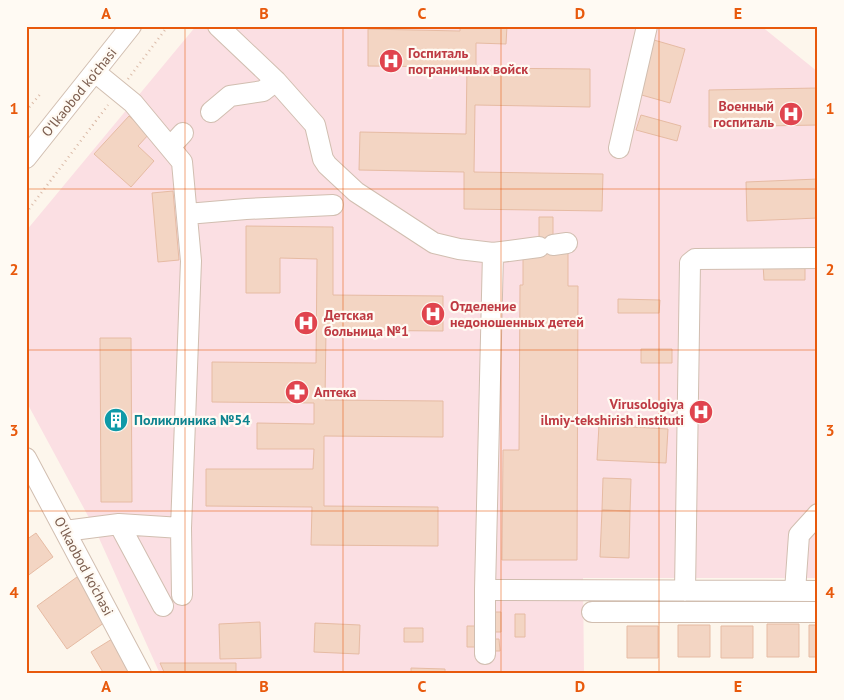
<svg xmlns="http://www.w3.org/2000/svg" width="844" height="700" font-family="'PT Sans',sans-serif">
<rect width="100%" height="100%" fill="#fdf6ec"/>
<!-- medical -->
<path fill="#fbdfe3" d="M196 26H761L818 72V578H583L584 674H160L94 527 26 401V231Z"/>
<!-- building -->
<path fill="#f3d5c3" stroke="#e6bba3" d="M460 26H507L506 44 476 43V68L590 69V107L475 105 474 172 603 174 602 211 464 209V172L359 170 360 132 466 134 467 67 368 66V29L460 31Z
M654 40 685 49 670 103 638 94Z
M818 88V125L709 127V90Z
M641 115 681 126 677 141 636 130Z
M129 116 149 134 138 146 154 161 131 187 94 154Z
M818 179V218L747 221 746 182Z
M173 191 179 260 158 262 152 193Z
M539 217H553V252H568V286H578L577 560H502L503 450H519L520 285H523V252H539Z
M246 226 333 227V295L443 296V331L326 330 325 400 443 401V437L324 436V506L438 507V546L311 545 312 507 206 506V469H313L314 449H257V423L314 424V403L212 402V362L316 363 317 259 280 258V293H246Z
M763 264H805V280H764Z
M618 299 660 300 659 313H618Z
M100 338H131L132 502H101Z
M641 349H672V363H641Z
M599 425 668 429 666 463 597 460Z
M603 478 631 479 630 511 602 510Z
M602 510 630 511 629 558 600 557Z
M36 533 53 557 26 577V540Z
M77 577 108 620 67 649 37 606Z
M493 612H501V632H493Z
M515 614H525V637H515Z
M260 622 261 658 220 659 219 624Z
M315 623 360 625 359 654 314 652Z
M767 624H799V657H767Z
M678 625H710V657H678Z
M809 625H818V657H809Z
M467 626H481V647H467Z
M627 626H658V658H627Z
M721 626H753V658H721Z
M404 628H423V642H404Z
M112 639 131 674H104L91 652Z
M493 639H499L500 651H493Z
M160 663H236V674H165Z
M411 668 445 669V674H411Z"/>
<g fill="none" stroke-linecap="round" stroke-linejoin="round">
<!-- minor casing -->
<g stroke="#d1beb0" stroke-width="22">
<path id="minor" d="M218 26 276 81 315 125 323 159 327 165 356 192 434 243 459 249 493 253 539 247
M95 72 133 103 182 162 191 261 181 528 182 595
M211 112 230 96 263 91 276 81
M170 147 183 133
M619 148 647 26
M26 158 131 26
M187 214 246 209 333 205
M553 245 567 243
M493 253 485 590 818 591
M26 458 141 674
M119 524 163 606
M65 531 119 524 181 528
M685 591 690 263 695 259 818 258
M795 591 799 535 818 514
M592 612H818
M485 654V590"/>
</g>
<!-- path -->
<path stroke="#d9b8a5" stroke-width="2.5" stroke-dasharray="1 4" stroke-linecap="butt" d="M814 26 818 29
M128 79 168 26
M26 111 42 92
M26 213 108 105"/>
<!-- minor -->
<use href="#minor" stroke="#fff" stroke-width="20"/>
</g>
<!-- grid -->
<path fill="none" stroke="#e8590c" stroke-width="1" stroke-opacity="0.55" d="M185 26V674M343 26V674M501 26V674M659 26V674M26 189H818M26 350H818M26 511H818"/>
<!-- icons -->
<defs>
<g id="hospital-disc" transform="scale(1.25)"><circle r="9.5" fill="#e0444e" stroke="#fffaf3"/><path d="M-5-5h3v3.5h4V-5h3V5h-3V1.5h-4V5h-3Z" fill="#fff"/></g>
<g id="pharmacy-disc" transform="scale(1.25)"><circle r="9.5" fill="#e0444e" stroke="#fffaf3"/><path d="M-2-6h4v4h4v4h-4v4h-4v-4h-4v-4h4Z" fill="#fff"/></g>
<g id="building-disc" transform="scale(1.25)"><circle r="9.5" fill="#0f9aa8" stroke="#fffaf3"/><path d="M-4-6H4V6H1V3H-1V6H-4ZM-2.5-4.3h1.7v1.8h-1.7ZM.8-4.3h1.7v1.8H.8ZM-2.5-1h1.7V.8h-1.7ZM.8-1h1.7V.8H.8Z" fill="#fff"/></g>
</defs>
<g fill-rule="evenodd">
<use href="#hospital-disc" x="391" y="61"/>
<use href="#hospital-disc" x="791" y="114"/>
<use href="#hospital-disc" x="433" y="314"/>
<use href="#hospital-disc" x="306" y="323"/>
<use href="#pharmacy-disc" x="297" y="392"/>
<use href="#hospital-disc" x="701" y="412"/>
<use href="#building-disc" x="116" y="420"/>
</g>
<g text-anchor="middle" stroke-width="4.5" stroke-linejoin="round" paint-order="stroke">
<!-- health labels -->
<g font-size="14" font-weight="bold" fill="#be3a42" stroke="#fffaf3" text-anchor="start">
<text x="408" y="58">Госпиталь<tspan x="408" dy="16">пограничных войск</tspan></text>
<text x="774" y="111" text-anchor="end">Военный<tspan x="774" dy="16">госпиталь</tspan></text>
<text x="450" y="311">Отделение<tspan x="450" dy="16">недоношенных детей</tspan></text>
<text x="324" y="320">Детская<tspan x="324" dy="16">больница №1</tspan></text>
<text x="314" y="397">Аптека</text>
<text x="684" y="409" text-anchor="end">Virusologiya<tspan x="684" dy="16">ilmiy-tekshirish instituti</tspan></text>
</g>
<!-- street labels -->
<g font-size="14" fill="#7a5c4d" stroke="#fffaf3">
<text transform="translate(79 92) rotate(-51)" y="5">Oʻlkaobod ko'chasi</text>
<text transform="translate(84 566) rotate(62)" y="5">Oʻlkaobod ko'chasi</text>
</g>
<!-- culture labels -->
<g font-size="14" font-weight="bold" fill="#0d838f" stroke="#fffaf3" text-anchor="start">
<text x="134" y="425">Поликлиника №54</text>
</g>
</g>
<!-- border -->
<rect width="844" height="700" fill="none" stroke="#fffaf3" stroke-width="55"/>
<rect x="28" y="28" width="788" height="644" fill="none" stroke="#e8590c" stroke-width="2"/>
<g font-size="16" text-anchor="middle" font-weight="bold" fill="#e8590c">
<text x="106" y="19">A</text>
<text x="264" y="19">B</text>
<text x="422" y="19">C</text>
<text x="580" y="19">D</text>
<text x="738" y="19">E</text>
<text x="14" y="114">1</text>
<text x="830" y="114">1</text>
<text x="14" y="275">2</text>
<text x="830" y="275">2</text>
<text x="14" y="436">3</text>
<text x="830" y="436">3</text>
<text x="14" y="598">4</text>
<text x="830" y="598">4</text>
<text x="106" y="692">A</text>
<text x="264" y="692">B</text>
<text x="422" y="692">C</text>
<text x="580" y="692">D</text>
<text x="738" y="692">E</text>
</g>
</svg>
